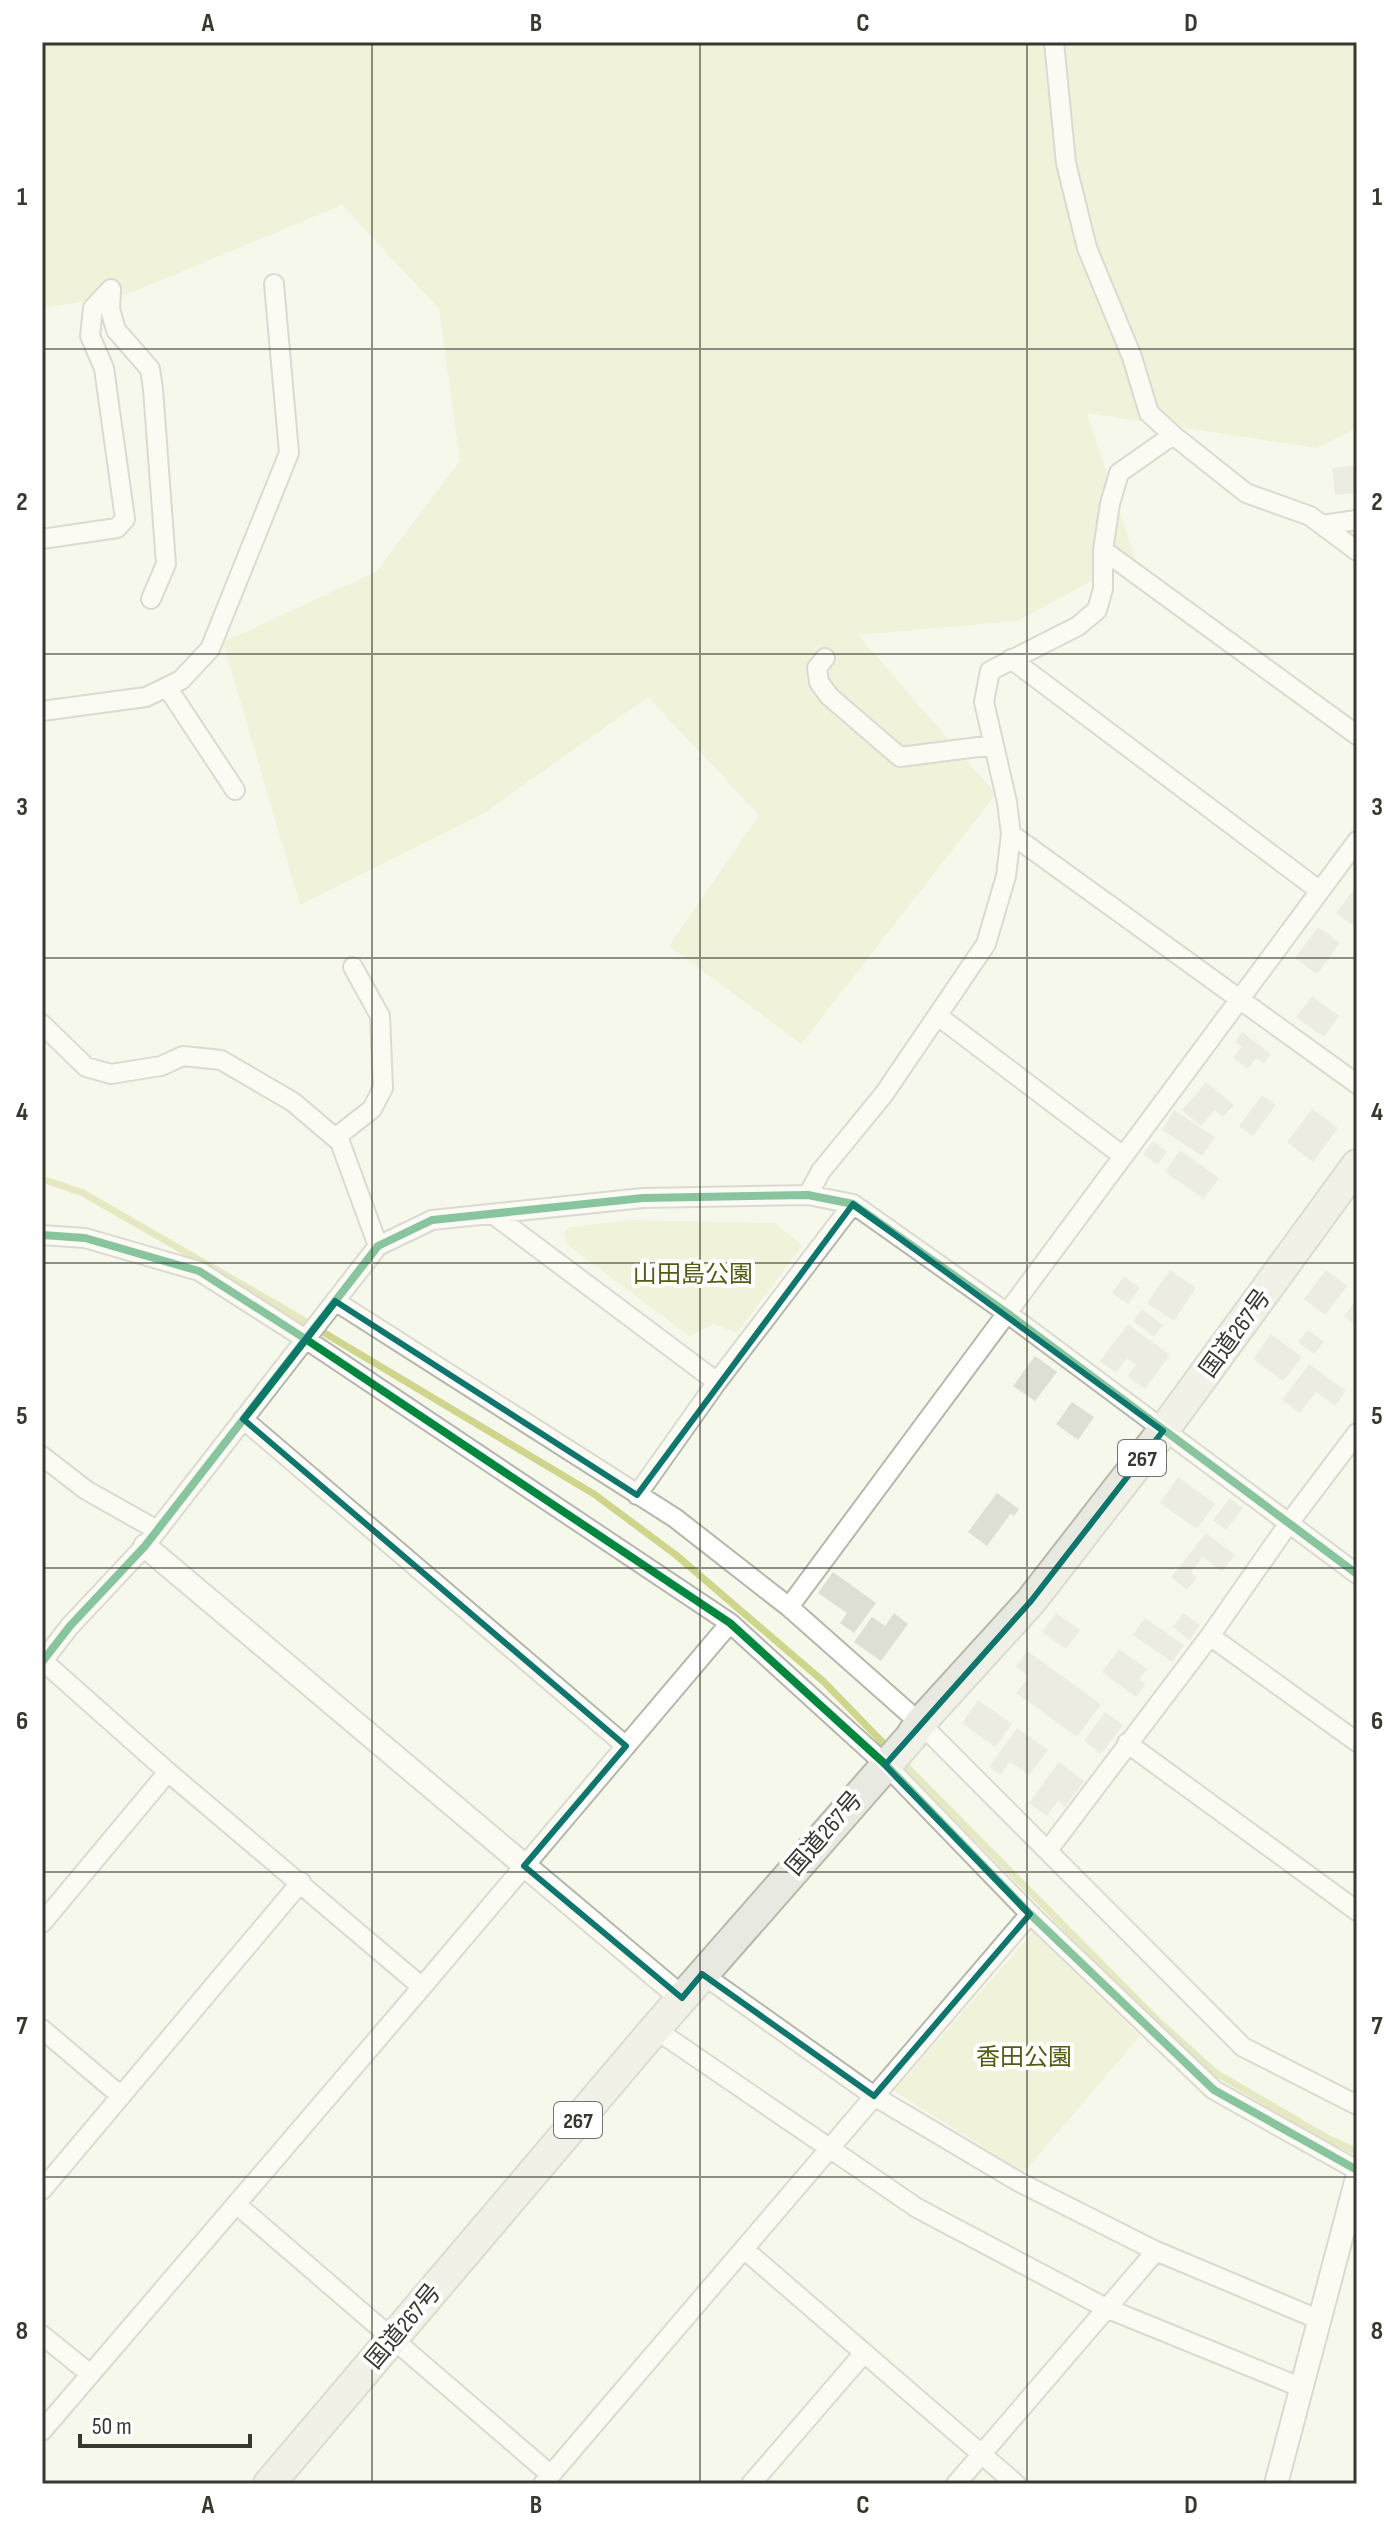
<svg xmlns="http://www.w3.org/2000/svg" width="1399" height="2526" font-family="'Sofia Sans Condensed','Noto Sans JP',sans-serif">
<rect width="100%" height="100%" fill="#f7f8ec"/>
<!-- green -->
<path fill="#e6eac3" d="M42 42H1357V428L1317 448 1087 413 1135 558 1017 621 858 635 996 794 801 1044 669 946 759 815 648 697 481 815 300 905 223 642 376 572 460 461 439 309 342 205 125 295 42 308Z
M634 1220 775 1223 802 1246 737 1333 714 1324 689 1336 568 1245 563 1233 570 1227Z
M1033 1932 1140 2036 1024 2172 894 2091Z"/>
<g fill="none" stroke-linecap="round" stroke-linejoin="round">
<!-- stream -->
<path stroke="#d0d58c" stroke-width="7" d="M42 1179 83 1193 281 1307 594 1494 676 1555 824 1682 891 1751
M900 1760 1157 2020 1216 2073 1327 2138 1357 2152"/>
</g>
<!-- building -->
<path fill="#ddded4" d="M1357 465V493L1335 495 1332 468Z
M1357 885V923L1354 926 1336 913Z
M1318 927 1340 943 1317 974 1295 958Z
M1312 996 1339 1016 1324 1037 1296 1017Z
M1242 1032 1271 1054 1264 1063 1256 1058 1248 1069 1233 1058 1242 1047 1235 1042Z
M1206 1082 1234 1105 1223 1117 1215 1110 1201 1126 1182 1110Z
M1262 1095 1276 1105 1253 1136 1239 1126Z
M1312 1109 1338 1128 1313 1162 1287 1142Z
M1174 1110 1215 1137 1202 1156 1162 1130Z
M1153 1141 1167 1152 1157 1165 1143 1154Z
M1180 1150 1219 1178 1204 1199 1165 1172Z
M1170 1270 1196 1288 1174 1321 1147 1303Z
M1326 1270 1347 1286 1325 1315 1304 1299Z
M1124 1276 1140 1288 1128 1304 1112 1293Z
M1357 1299V1326L1344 1316Z
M1142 1309 1163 1325 1154 1337 1133 1321Z
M1128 1324 1170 1355 1145 1389 1127 1376 1136 1365 1127 1358 1116 1373 1100 1361Z
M1308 1330 1324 1342 1314 1354 1298 1342Z
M1271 1334 1302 1357 1283 1381 1253 1359Z
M1035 1356 1057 1372 1035 1401 1013 1386Z
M1309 1364 1346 1391 1335 1406 1316 1392 1300 1413 1282 1400Z
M1072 1402 1094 1417 1078 1440 1056 1424Z
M1178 1477 1215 1504 1197 1529 1160 1503Z
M997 1493 1019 1509 1014 1516 1011 1513 987 1546 968 1532Z
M1230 1498 1243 1508 1226 1530 1213 1520Z
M1206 1533 1235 1555 1222 1572 1203 1557 1191 1572 1197 1578 1187 1590 1171 1577Z
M833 1572 876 1603 854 1633 840 1623 847 1613 818 1593Z
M894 1613 908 1624 881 1661 854 1642 872 1617 885 1626Z
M1056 1613 1080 1630 1066 1649 1042 1632Z
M1183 1613 1200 1625 1189 1640 1173 1627Z
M1145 1618 1184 1645 1172 1662 1133 1635Z
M1119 1649 1147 1669 1139 1680 1146 1684 1136 1697 1102 1672Z
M1027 1651 1101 1704 1077 1737 1016 1693 1029 1676 1016 1667Z
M978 1700 1012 1724 995 1747 962 1723Z
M1105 1712 1123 1725 1101 1754 1084 1741Z
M1017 1728 1048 1750 1029 1775 1010 1762 1001 1775 989 1767Z
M1059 1762 1084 1781 1065 1807 1058 1801 1047 1816 1029 1803Z"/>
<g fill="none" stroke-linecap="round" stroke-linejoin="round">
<!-- minor casing -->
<g stroke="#b6b7ad" stroke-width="22">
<path id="minor" d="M1054 42 1066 163 1087 248 1132 357 1149 413 1173 435 1246 493 1310 516 1357 551
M1322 525 1357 520
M42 539 117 528 125 519 104 368 90 336 93 308 111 289 110 309 116 330 150 369 153 389 166 564 151 599
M1103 550 1357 735
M825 658 817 668 819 682 829 696 900 757 994 745
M1011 659 1320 891
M167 687 235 790
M42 711 146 697 181 680 210 649 289 453 274 284
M1011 834 1357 1084
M938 1016 1123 1156
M42 1024 86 1067 111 1074 161 1066 183 1056 221 1060 293 1102 340 1142 378 1246
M335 1138 372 1109 383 1088 380 1016 353 967
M808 1195 821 1171 884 1094 986 944 1006 876 1011 834 1007 802 984 702 990 671 1078 626 1097 610 1103 589V550L1110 504 1119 473 1173 435
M494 1215 717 1382
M42 1235 85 1238 199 1271 304 1338 730 1623 885 1764 1030 1914 1214 2090 1357 2170
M335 1301 675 1518 789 1607 920 1723 1243 2047 1357 2105
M243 1419 626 1746
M42 1456 86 1490 157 1530
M637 1495 717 1382 853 1204
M789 1607 1357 841
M1210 1636 1357 1742
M43 1661 168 1772 422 1987
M42 1662 70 1626 145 1546 378 1246 432 1220 643 1198 808 1195 853 1204 1007 1313 1357 1574
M1127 1743 1357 1911
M1048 1850 1210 1636 1289 1523 1357 1433
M42 1923 168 1772
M702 1974 874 2096 1019 2182 1156 2251 1320 2320
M42 2029 121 2096
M655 2029 917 2208 1106 2308 1300 2387
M42 2190 301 1882
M236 2204 551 2475
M745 2250 1016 2484
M42 2335 89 2373
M42 2431 422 1987 730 1623
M543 2484 1030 1914
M751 2484 864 2353
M956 2484 1156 2251"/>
</g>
<!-- tertiary casing -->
<g stroke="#b6b7ad" stroke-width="26">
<path id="tertiary" d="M145 1546 682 1998
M1276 2484 1357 2178"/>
</g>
<!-- trunk casing -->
<g stroke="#b8b9ab" stroke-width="34">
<path id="trunk" d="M269 2484 655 2029 910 1738 920 1723 1031 1601 1163 1431 1357 1165"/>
</g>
<!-- minor -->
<use href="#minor" stroke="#fefefc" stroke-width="18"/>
<!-- tertiary -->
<use href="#tertiary" stroke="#fefefc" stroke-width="22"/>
<!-- trunk -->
<use href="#trunk" stroke="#e8e9e0" stroke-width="30"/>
<!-- cycleway casing -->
<g stroke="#fff" stroke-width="13">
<path id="cycleway" d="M42 1235 85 1238 199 1271 304 1338 730 1623 885 1764 1030 1914 1214 2090 1357 2170
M42 1662 70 1626 145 1546 378 1246 432 1220 643 1198 808 1195 853 1204 1007 1313 1357 1574"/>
</g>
<!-- cycleway -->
<use href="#cycleway" stroke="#00873e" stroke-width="8"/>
</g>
<!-- marked area -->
<path d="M0 0H1399V2526H0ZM853 1204 1163 1431 1031 1601 885 1765 1030 1914 874 2096 702 1974 682 1998 524 1866 626 1746 243 1419 335 1301 637 1495Z" fill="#f7f8ec" fill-opacity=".55" fill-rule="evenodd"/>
<path fill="none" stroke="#0f766e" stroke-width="6" stroke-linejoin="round" d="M853 1204 1163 1431 1031 1601 885 1765 1030 1914 874 2096 702 1974 682 1998 524 1866 626 1746 243 1419 335 1301 637 1495Z"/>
<!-- grid -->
<path fill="none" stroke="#37382f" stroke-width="2" stroke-opacity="0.55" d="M372 42V2484M700 42V2484M1027 42V2484M42 349H1357M42 654H1357M42 958H1357M42 1263H1357M42 1568H1357M42 1872H1357M42 2177H1357"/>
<g text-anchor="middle" stroke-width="8" stroke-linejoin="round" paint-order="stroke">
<!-- shield labels -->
<g fill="#fff" stroke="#73746d" stroke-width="2">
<rect x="1118" y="1440" width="48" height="36" rx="6"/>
<rect x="554" y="2102" width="48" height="36" rx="6"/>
</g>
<g font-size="22" font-weight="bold" fill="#37382f">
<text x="1142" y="1466">267</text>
<text x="578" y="2128">267</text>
</g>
<!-- park labels -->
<g font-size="24" fill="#575a11" stroke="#fff">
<text x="693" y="1282">山田島公園</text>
<text x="1024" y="2065">香田公園</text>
</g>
<!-- street labels -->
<g font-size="24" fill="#37382f" stroke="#fff">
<text transform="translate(1235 1333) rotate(-54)" y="8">国道267号</text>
<text transform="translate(824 1833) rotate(-49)" y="8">国道267号</text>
<text transform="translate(403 2326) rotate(-50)" y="8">国道267号</text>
</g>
</g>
<!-- border -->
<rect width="1399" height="2526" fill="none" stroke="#ffffff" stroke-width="88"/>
<!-- scale -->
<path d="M80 2434v12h170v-12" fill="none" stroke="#37382f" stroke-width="4"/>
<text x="92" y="2434" font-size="24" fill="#37382f" stroke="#ffffff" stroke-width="6" paint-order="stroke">50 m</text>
<rect x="44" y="44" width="1311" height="2438" fill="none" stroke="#37382f" stroke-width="3"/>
<g font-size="26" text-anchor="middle" font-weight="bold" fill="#37382f">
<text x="208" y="31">A</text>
<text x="536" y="31">B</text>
<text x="863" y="31">C</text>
<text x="1191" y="31">D</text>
<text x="22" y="205">1</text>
<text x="1377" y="205">1</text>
<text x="22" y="510">2</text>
<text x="1377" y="510">2</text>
<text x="22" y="815">3</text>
<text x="1377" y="815">3</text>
<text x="22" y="1120">4</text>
<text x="1377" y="1120">4</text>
<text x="22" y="1424">5</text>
<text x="1377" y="1424">5</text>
<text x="22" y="1729">6</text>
<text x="1377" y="1729">6</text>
<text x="22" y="2034">7</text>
<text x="1377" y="2034">7</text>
<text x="22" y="2339">8</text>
<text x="1377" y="2339">8</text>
<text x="208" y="2513">A</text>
<text x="536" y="2513">B</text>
<text x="863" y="2513">C</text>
<text x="1191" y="2513">D</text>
</g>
</svg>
